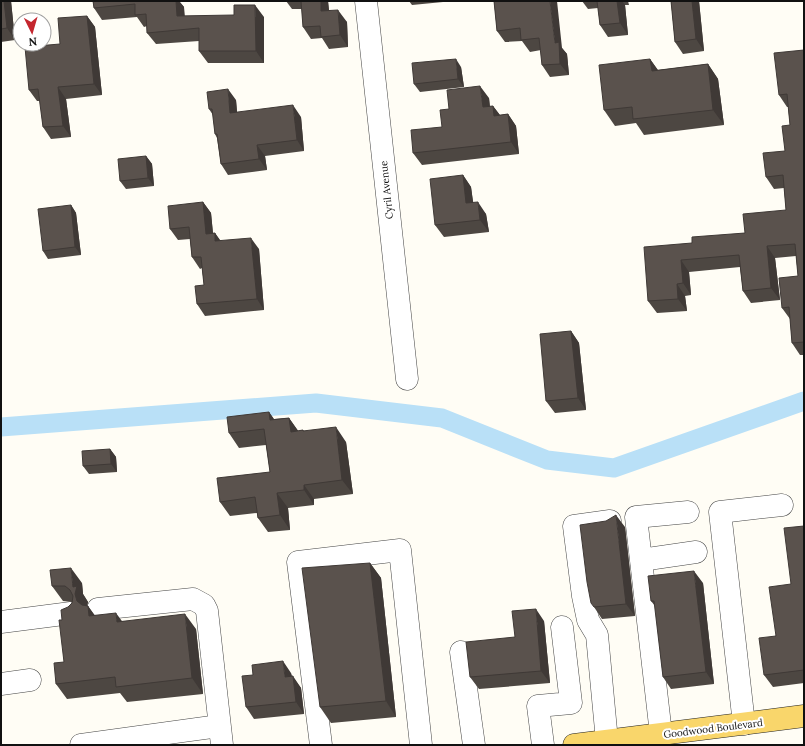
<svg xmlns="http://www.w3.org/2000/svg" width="805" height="746" font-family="Lora,serif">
<rect width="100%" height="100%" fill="#fffdf5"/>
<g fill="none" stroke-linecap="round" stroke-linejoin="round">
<!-- canal -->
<path stroke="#b9e0f7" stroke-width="19" d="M1 427 316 403 442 418 547 460 614 468 804 401"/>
<!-- minor casing -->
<g stroke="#444" stroke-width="23">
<path id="minor" d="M366 1 407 379
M641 560 696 552
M98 609 193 599 204 605 207 611 222 745
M1 622 71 613
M461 652 474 745
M1 684 30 680
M744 724 720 512 782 505
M661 734 636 517 688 512
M607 741 597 635 588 620 583 596 574 526 610 521
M81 745 219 726
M321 745 298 562 400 550 421 745
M543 745 538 706 571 703 562 627"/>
</g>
<!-- major casing -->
<g stroke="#222" stroke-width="23">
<path id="major" d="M574 745 804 716"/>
</g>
<!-- minor -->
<use href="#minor" stroke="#fff" stroke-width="22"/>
<!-- major -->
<use href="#major" stroke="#f9d66b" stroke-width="22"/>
</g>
<!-- wall -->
<path fill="#4d4742" d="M1 1H11L15 40 1 42Z
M93 1H179L184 7V16L264 17V63H208L199 51V41L156 44 147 33V26L144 27 137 17 102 20 94 8Z
M286 1H328L329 10 347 22 348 47 329 49 322 38 311 39 303 27 302 9H292Z
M409 1H443V2L412 5Z
M494 1 562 48 567 54 569 75 550 77 542 65 541 50 530 52 522 41 505 42 497 31Z
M582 1H628L629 5H625L628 35 608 37 600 25 598 8 588 9Z
M671 1H699L704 51 683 54 675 42Z
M87 16 95 27 102 95 66 99 71 137 51 139 43 127 40 101H37L29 90 60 44Z
M804 50V355H800L792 343 790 319 782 308 798 276 796 256 775 258 780 300 751 303 743 291 740 267 689 272 691 295 685 296 687 311 657 313 648 301 692 243 745 233 786 210 784 188 774 189 766 177 785 151 790 125 788 107H787L779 95Z
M650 59 658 70 708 64 718 79 724 125 644 135 636 123 615 126 604 110Z
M461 67 464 87 420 92 414 84Z
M489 98 490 107 493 106 500 115 508 114 516 126 519 154 422 165 413 153 442 127 449 109Z
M236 100 237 112 301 117 304 151 265 156 267 170 228 175 221 164 217 138 215 134 213 115 209 109Z
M146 156 152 164 154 186 126 189 120 181Z
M463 175 471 187 473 203 486 214 489 232 444 237 435 225Z
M203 202 211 213 213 233H215L220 241 259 249 264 310 205 316 197 304 204 285 202 268 200 269 192 257 190 239 178 240 170 229Z
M71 205 76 213 81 255 48 259 43 251Z
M571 331 579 343 586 410 555 413 546 401Z
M269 412 274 419 289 418 298 431 303 430 304 431 346 442 353 494 314 499V505L288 508 290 530 268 532 258 518 257 513 230 516 220 502 270 472 266 445 239 448 229 433Z
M110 449 116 457 117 472 89 474 83 466Z
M804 526V683L773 687 764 675 791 584Z
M625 527 635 616 602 619 594 607Z
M370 563 381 578 396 717 331 723 320 707Z
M82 583 83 594 88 602 87 606H88L94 615 122 621 196 629 203 694 127 702 120 693 67 699 56 684 64 662 62 620 72 602 63 601 52 586Z
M703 583 714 684 671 689 663 677 655 606 651 601Z
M544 621 550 683 479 689 470 677 515 637Z
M291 673 292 676 301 688 304 714 254 719 246 707Z"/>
<!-- shaded-wall -->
<path fill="#3f3936" d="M4 1H11L15 40 7 28Z
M176 1H179L184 7 186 28 177 16Z
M321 1H328L330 23 321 11Z
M550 1H557L562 48 567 54 569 75 560 64 555 43Z
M617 1H622L625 5 628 35 620 23Z
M692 1H699L704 51 696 39Z
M255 5 264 17V63L256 51Z
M338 10 347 22 348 47 340 35Z
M87 16 95 27 102 95 94 84Z
M456 59 461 67 464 87 458 79Z
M650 59 661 75 652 71Z
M708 64 718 79 724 125 713 110Z
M480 86 489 98 491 119 483 107Z
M58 87 66 99 71 137 63 126Z
M228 89 236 100 238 124 230 113Z
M293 105 301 117 304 151 297 140Z
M493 106 502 118 494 116Z
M508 114 516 126 519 154 511 142Z
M257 145 265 156 267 170 259 159Z
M146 156 152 164 154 186 148 178Z
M463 175 471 187 475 215 466 203Z
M203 202 211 213 214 245 206 234Z
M478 202 486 214 489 232 480 220Z
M71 205 76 213 81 255 75 247Z
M215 233 223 244 215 241Z
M251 238 259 249 264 310 257 299Z
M767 246 775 258 780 300 771 288Z
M681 260 689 272 691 295 683 283Z
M677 284 685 296 687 311 678 299Z
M571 331 579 343 586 410 578 398Z
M269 412 279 427 270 420Z
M289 418 299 432H291Z
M336 427 346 442 353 494 342 480Z
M110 449 116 457 117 472 111 464Z
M304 485 314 499V505L304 490Z
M277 493 288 508 290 530 280 515Z
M616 515 625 527 635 616 626 604Z
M370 563 381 578 396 717 386 701Z
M71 568 82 583 83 594 88 602 86 610 77 601 73 587Z
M694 571 703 583 714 684 706 672Z
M88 606 99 621 89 616Z
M536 609 544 621 550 683 541 671Z
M116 613 127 628 117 622Z
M185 614 196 629 203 694 192 678Z
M283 661 291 673 293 689 285 677Z
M293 676 301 688 304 714 296 702Z"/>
<!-- building -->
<path fill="#5a524d" stroke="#3f3936" d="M1 1H4L7 28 1 29Z
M93 1H176L177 16 234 15V5H255L256 51H199V28L147 33 146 14 135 15V4L94 8Z
M301 1H321V11L338 10 340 35 321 37 320 26 303 27Z
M494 1H550L555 43 559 42 560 64 542 65 539 38 521 40 520 28 497 31Z
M597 1H617L620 23 600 25Z
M671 1H692L696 39 675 42Z
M87 16 94 84 58 87 63 126 43 127 38 89 29 90 25 47 60 44 58 18Z
M804 50V342L792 343 789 307 782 308 779 278 798 276 795 244 767 246 771 288 743 291 739 255 681 260 683 283 677 284 678 299 648 301 644 247 692 243V237L745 233 743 214 786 210 783 175 766 177 763 153 785 151 782 126 790 125 787 94 779 95 774 53Z
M456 59 458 79 414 84 412 63Z
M650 59 652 71 708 64 713 110 633 119 632 107 604 110 599 65Z
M480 86 483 107 493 106 494 116 508 114 511 142 413 153 411 130 442 127 440 110 449 109 447 90Z
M228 89 230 113 293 105 297 140 257 145 259 159 221 164 217 134H215L212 109H209L207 92Z
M146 156 148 178 120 181 118 159Z
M463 175 466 203 478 202 480 220 435 225 430 179Z
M203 202 206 234 215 233V241L251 238 257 299 197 304 195 286 204 285 201 257H192L189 227 170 229 168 206Z
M71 205 75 247 43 251 38 209Z
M571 331 578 398 546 401 540 334Z
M269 412 270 420 289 418 291 432 303 430V431L336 427 342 480 304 485V490L277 493 280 515 258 518 255 497 220 502 217 478 270 472 264 429 229 433 227 417Z
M110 449 111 464 83 466 82 451Z
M616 515 626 604 594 607 591 603 587 582 580 525 606 521Z
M804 526V670L764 675 759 638 776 636 769 587 791 584 784 528Z
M370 563 386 701 320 707 302 568Z
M71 568 73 587 77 586 75 594 77 601 82 605 88 606 89 616 116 613 117 622 185 614 192 678 116 687 115 677 56 684 54 663 64 662 59 620H62L61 610 68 607 72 603 73 596 70 590 65 586H52L50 570Z
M694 571 706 672 663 677 654 601H651L648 576Z
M536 609 541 671 470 677 466 642 515 637 512 611Z
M283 661 285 677 293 676 296 702 246 707 242 676 253 675 252 665Z"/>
<g text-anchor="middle" stroke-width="4" stroke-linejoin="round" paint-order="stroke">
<!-- street labels -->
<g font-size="10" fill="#111" stroke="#fff">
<text transform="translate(386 190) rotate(-96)" y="4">Cyril Avenue</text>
<text transform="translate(713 728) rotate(-7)" y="4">Goodwood Boulevard</text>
</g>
</g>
<!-- border -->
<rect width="805" height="746" fill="none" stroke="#111111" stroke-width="4"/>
<!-- north arrow -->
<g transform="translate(32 32) rotate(175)"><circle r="19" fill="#ffffff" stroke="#a0a0a0"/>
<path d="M0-3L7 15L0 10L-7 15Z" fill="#c4262e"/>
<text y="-6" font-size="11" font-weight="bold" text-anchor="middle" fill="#111111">N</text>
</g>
</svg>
